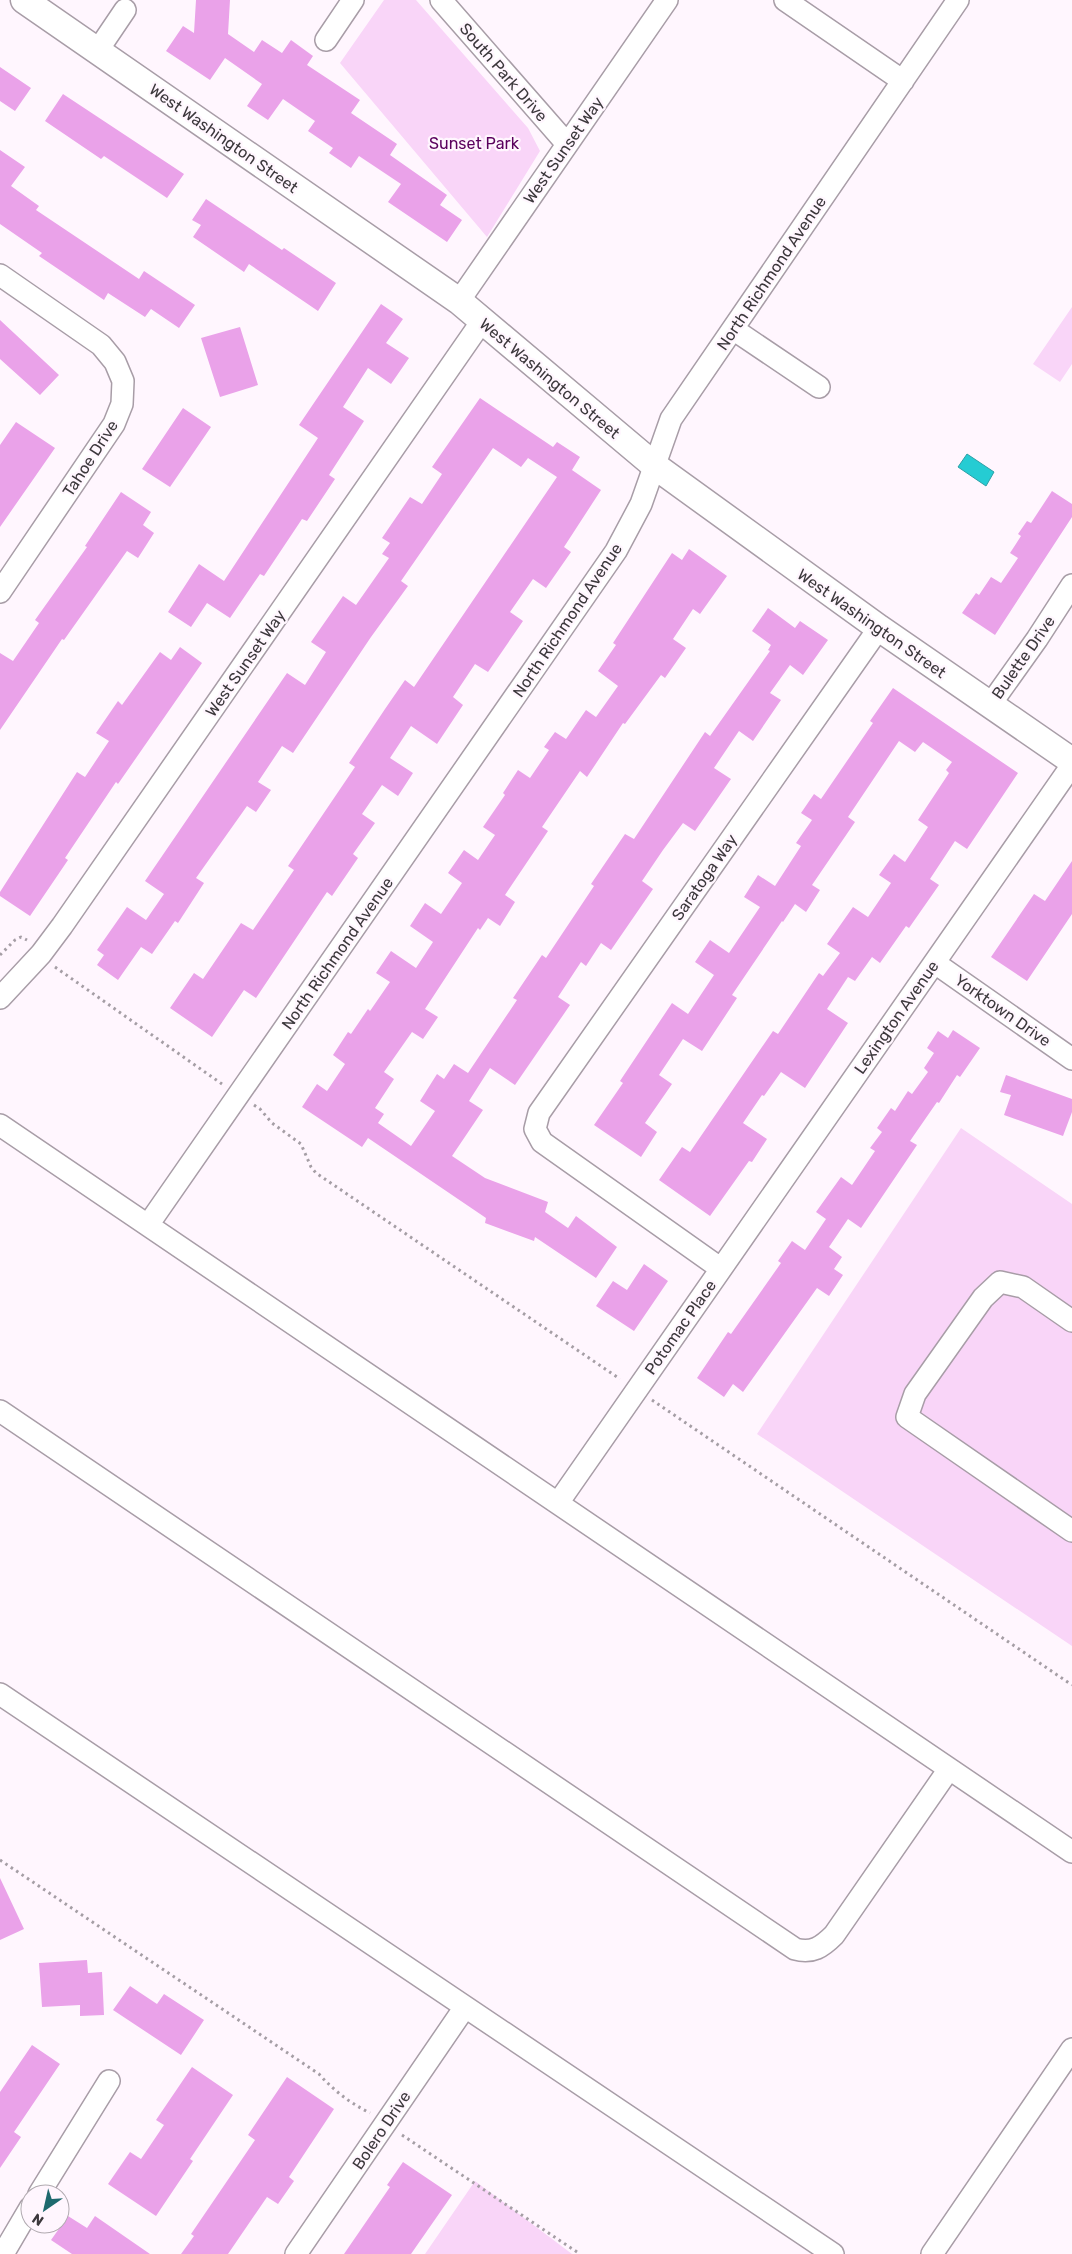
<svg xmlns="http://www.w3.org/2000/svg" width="1072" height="2254" font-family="Rubik,sans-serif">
<rect width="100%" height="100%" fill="#fff6fe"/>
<!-- green -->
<path fill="#f9d5f8" d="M384 0H416L528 128 540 151 487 237 340 63Z
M1072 307V364L1060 382 1033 364Z
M961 1128 1072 1204V1646L757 1434Z
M475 2181 572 2254H425Z"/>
<!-- water -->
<path fill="#25ccd3" stroke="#2ca0a6" d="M967 454 994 472 986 486 958 467Z"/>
<!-- building -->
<path fill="#eaa2e9" d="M196 0H230L228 34 254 52 262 40 282 53 291 40 313 56 307 65 360 100 351 113 397 144 390 155 447 195 440 205 462 220 447 242 388 202 401 184 359 156 351 168 329 153 333 148 308 131 315 121 283 99 268 120 247 106 262 84 225 58 210 80 166 51 183 26 194 33Z
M0 67 31 88 15 111 0 101Z
M63 94 184 174 167 198 104 156 101 159 45 121Z
M0 150 25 167 11 186 39 206 36 210 139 279 144 271 195 305 179 328 151 309 145 317 108 293 104 300 39 256 42 253 0 224Z
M206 199 282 250 284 248 336 283 318 311 249 264 244 272 193 237 201 225 192 220Z
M381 304 403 319 386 343 409 358 391 384 368 368 343 407 364 421 329 475 335 479 307 521 302 519 264 576 260 574 230 618 207 603 191 627 168 612 199 564 224 581 318 438 299 425Z
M0 320 59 375 40 395 0 359Z
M240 327 258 385 220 397 201 338Z
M480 398 553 447 557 442 580 457 572 470 601 490 564 547 571 552 546 588 533 579 510 612 523 621 488 672 475 664 453 697 463 705 437 744 411 726 390 758 413 773 398 796 382 785 362 814 375 823 353 854 358 858 332 896 327 892 256 998 244 990 212 1037 170 1008 194 973 203 979 241 923 253 930 294 870 288 866 355 767 349 763 385 709 405 680 414 687 557 477 528 458 521 467 493 448 401 581 408 586 371 637 293 753 282 746 258 782 271 790 256 812 247 806 196 878 204 883 178 923 175 921 152 954 141 947 118 980 97 965 104 955 97 950 127 907 146 920 164 894 145 881 287 673 305 685 326 652 311 642 343 596 356 605 389 558 382 554 390 543 382 538 410 497 422 504 442 474 432 467Z
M183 408 211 427 170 487 142 469Z
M16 422 55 448 0 527V445Z
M1052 491 1072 504V517L995 635 962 613 976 593 979 595 991 577 1001 583 1018 558 1010 553 1021 536 1018 534 1027 521 1031 523Z
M121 492 151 512 143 525 154 533 138 558 127 551 64 640 62 639 0 730V653L13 661 39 623 35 620 87 547 85 546Z
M689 549 727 576 700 614 693 609 673 639 686 648 665 678 661 675 625 724 623 723 587 777 580 771 542 827 548 831 505 895 515 902 500 926 488 918 480 930 478 928 425 1009 438 1017 423 1039 412 1032 384 1072 394 1079 375 1108 384 1114 378 1123 411 1146 435 1111 420 1101 437 1074 444 1079 454 1064 468 1073 517 1000 513 998 542 955 546 958 594 886 591 884 625 834 634 839 705 732 710 736 770 651 768 650 771 645 752 631 768 608 795 628 800 621 828 640 803 675 790 665 770 693 781 700 753 741 739 731 714 768 731 779 695 831 683 823 663 850 642 881 653 889 611 950 601 943 586 966 581 962 558 997 570 1005 515 1085 490 1068 469 1101 483 1110 452 1156 485 1178 548 1202 545 1212 568 1228 576 1216 617 1247 596 1278 535 1237 534 1241 485 1223 486 1218 368 1138 362 1147 302 1107 317 1084 327 1091 345 1064 333 1055 348 1032 351 1034 368 1009 370 1011 390 982 376 973 391 951 416 968 433 942 410 926 425 903 441 914 462 883 448 873 464 850 478 860 495 835 483 827 505 795 503 793 518 770 530 778 549 750 544 747 555 732 566 739 586 710 596 717 618 686 598 671 616 645 613 643 672 553 682 560Z
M180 647 202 663 118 784 116 782 65 858 68 860 30 916 0 896V892L77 772 85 777 109 741 96 733 118 701 122 705 160 652 171 660Z
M893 688 1018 773 967 849 955 841 930 879 939 885 909 928 906 926 880 963 872 957 855 981 848 977 827 1009 848 1023 805 1088 781 1072 764 1096 762 1095 743 1123 767 1139 752 1162 749 1161 710 1216 659 1180 682 1147 690 1152 773 1031 778 1034 819 973 823 976 840 953 827 944 853 907 868 917 891 883 879 875 894 854 905 862 928 827 918 820 949 773 946 770 952 762 923 742 915 752 899 741 848 817 855 822 812 885 820 890 806 912 795 904 783 922 782 921 732 995 737 998 702 1051 683 1039 659 1075 672 1084 645 1123 657 1132 641 1157 594 1125 623 1083 620 1081 672 1003 688 1014 714 975 695 962 710 940 729 953 760 907 744 897 758 875 775 886 801 846 796 843 812 820 801 813 814 794 821 799 873 723 870 721Z
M1072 861V914L1027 981 991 957 1034 894 1045 901Z
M953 1030 980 1048 960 1077 957 1075 939 1103 937 1102 910 1141 917 1145 861 1228 848 1219 829 1247 842 1257 834 1269 843 1275 829 1296 817 1288 743 1392 733 1384 724 1397 697 1378 728 1332 731 1334 781 1263 778 1261 792 1241 805 1250 826 1219 816 1212 841 1177 852 1185 875 1151 870 1148 882 1132 877 1128 891 1108 895 1111 908 1091 912 1094 928 1072 924 1068 934 1053 927 1048 938 1031 948 1038Z
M1006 1075 1072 1099V1112L1063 1136 1004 1115 1011 1095 1000 1092Z
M644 1264 668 1281 634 1331 596 1306 613 1281 627 1290Z
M0 1878 24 1929 0 1940Z
M87 1960 88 1973 102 1972 104 2015 80 2016V2005L42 2007 39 1963Z
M130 1986 157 2004 164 1994 204 2020 181 2055 113 2010Z
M32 2045 60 2064 14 2132 21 2137 0 2168V2092Z
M192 2067 233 2095 190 2159 193 2161 156 2216 108 2184 130 2152 141 2159 164 2125 156 2120Z
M287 2077 334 2109 289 2177 294 2181 278 2204 267 2197 228 2254H181L194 2236 191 2234 255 2140 248 2135Z
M403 2162 452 2195 411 2254H344L390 2187 387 2185Z
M68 2216 87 2228 95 2216 150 2254H72L51 2240Z"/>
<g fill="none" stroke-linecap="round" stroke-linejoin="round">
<!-- minor casing -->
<g stroke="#a89da7" stroke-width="24">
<path id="minor" d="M441 0 567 144
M785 0 903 81
M326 40 353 0
M98 50 125 10
M0 275 101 345 115 362 123 381 122 404 114 424 0 592
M459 301 667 0
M733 329 819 387
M990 705 1037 639 1072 585
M935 963 1072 1059
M0 998 41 954 62 926 482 321
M0 1125 1072 1852
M148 1225 616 551 641 504 671 419 958 0
M720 1268 542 1142 535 1129 539 1113 879 628
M1072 1321 1023 1287 1000 1282 983 1298 915 1394 907 1417 1072 1531
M0 1411 795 1949C812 1954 822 1947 834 1935L949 1769
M558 1503 1072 765
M0 1694 833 2254
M39 2194 109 2081
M3 2254 30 2208
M296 2254 465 2007
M932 2254 1072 2049"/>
</g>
<!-- tertiary casing -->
<g stroke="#a89da7" stroke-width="29">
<path id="tertiary" d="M24 0 459 301 655 466 879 628 1072 761"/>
</g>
<!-- path -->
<path stroke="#a59ea5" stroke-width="3" stroke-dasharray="2.5 4" stroke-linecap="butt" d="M0 955 15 940 21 937 27 940
M55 967 222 1084
M254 1105 260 1109 272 1123 301 1144 311 1167 316 1173 620 1379
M652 1400 1072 1685
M0 1860 319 2074C334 2091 350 2103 370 2113
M402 2135 580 2254"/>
<!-- minor -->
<use href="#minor" stroke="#fff" stroke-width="21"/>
<!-- tertiary -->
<use href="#tertiary" stroke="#fff" stroke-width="26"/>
</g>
<g text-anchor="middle" stroke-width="4.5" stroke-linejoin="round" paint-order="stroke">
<!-- street labels -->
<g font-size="16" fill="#3c383c" stroke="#fff6fe">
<text transform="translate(504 72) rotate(49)" y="6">South Park Drive</text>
<text transform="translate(224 138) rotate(35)" y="6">West Washington Street</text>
<text transform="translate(563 150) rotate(-55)" y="6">West Sunset Way</text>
<text transform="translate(771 273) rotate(-56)" y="6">North Richmond Avenue</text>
<text transform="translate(550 378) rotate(40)" y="6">West Washington Street</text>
<text transform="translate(90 458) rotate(-57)" y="6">Tahoe Drive</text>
<text transform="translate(567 620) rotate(-56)" y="6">North Richmond Avenue</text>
<text transform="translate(872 623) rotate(35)" y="6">West Washington Street</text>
<text transform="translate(1023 657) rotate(-55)" y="6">Bulette Drive</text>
<text transform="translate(245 663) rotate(-55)" y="6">West Sunset Way</text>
<text transform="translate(704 877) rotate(-55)" y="6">Saratoga Way</text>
<text transform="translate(337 953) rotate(-55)" y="6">North Richmond Avenue</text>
<text transform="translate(1003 1010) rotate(35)" y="6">Yorktown Drive</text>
<text transform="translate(896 1017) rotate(-55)" y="6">Lexington Avenue</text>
<text transform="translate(680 1327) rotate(-55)" y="6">Potomac Place</text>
<text transform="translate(381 2130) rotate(-56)" y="6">Bolero Drive</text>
</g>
<!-- park labels -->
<g font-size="16" fill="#5a005d" stroke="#fff6fe">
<text x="474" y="149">Sunset Park</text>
</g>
</g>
<!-- north arrow -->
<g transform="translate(45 2209) rotate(214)"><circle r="24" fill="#fff6fe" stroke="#b1aab0"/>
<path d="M0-4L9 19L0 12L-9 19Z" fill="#1e6a6e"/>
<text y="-8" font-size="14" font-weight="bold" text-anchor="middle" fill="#3c383c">N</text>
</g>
</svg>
